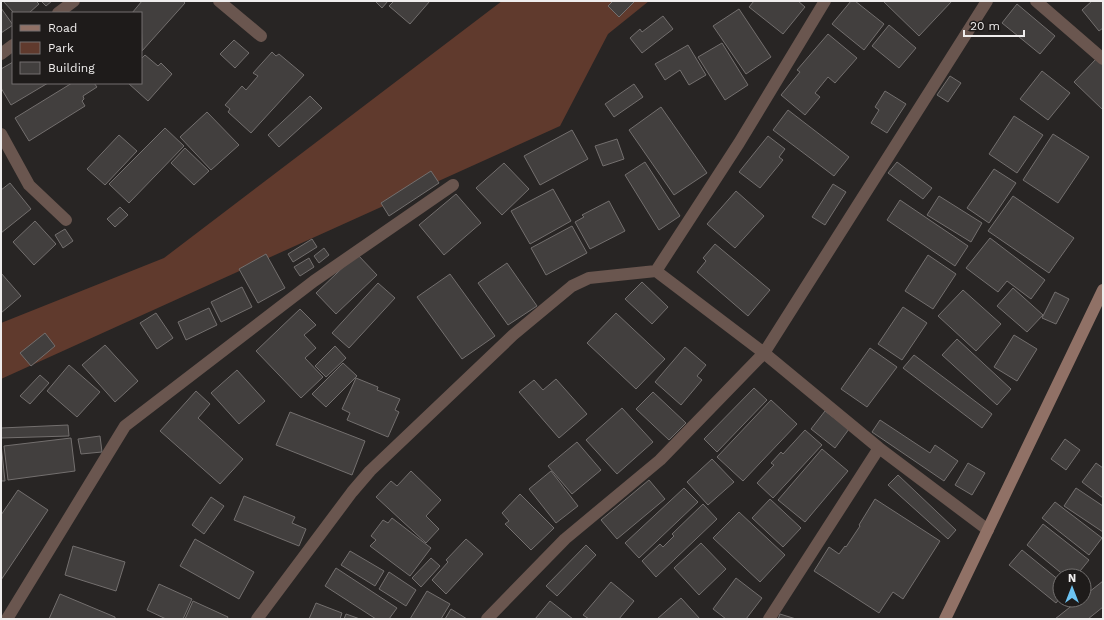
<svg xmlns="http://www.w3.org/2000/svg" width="1104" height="620" font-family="'Work Sans',sans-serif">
<rect width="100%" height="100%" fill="#282524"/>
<!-- green -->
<path fill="#603a2d" d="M502 1H649L608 34 560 126 1 379V323L164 258Z"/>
<!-- building -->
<path fill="#423f3e" stroke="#736f6e" d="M3 1H36L39 4 29 13H14Z
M41 1H52L46 6Z
M142 1H183L185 3 142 51 141 13H132Z
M375 1H388L382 8Z
M394 1H430L410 24 389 6Z
M613 1H635L619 17 608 6Z
M754 1H798L805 7 783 34 749 7Z
M851 1H855L884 24 864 50 832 24Z
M883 1H952L919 36Z
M1092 1H1103V28L1099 31 1082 10Z
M1017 4 1055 36 1040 54 1002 23Z
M1 8 13 25 1 33Z
M739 9 771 57 746 74 713 26Z
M663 16 673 29 642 53 630 38 640 29 642 32Z
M889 25 916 48 899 68 872 46Z
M828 34 857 58 835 83 828 77 815 93 820 97 805 115 781 95 800 72 797 70Z
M234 40 249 53 235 68 220 54Z
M722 43 748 85 725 100 698 57Z
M688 45 706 75 689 85 680 70 665 80 655 64Z
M272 52 276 56 279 54 304 75 251 133 228 112 230 109 225 105 242 86 246 90 258 76 253 73Z
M145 55 158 66 161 63 172 74 148 101 128 83H141V59Z
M1097 58 1103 64V110L1074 82Z
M13 62V83H48L11 105 1 88V69Z
M1042 71 1070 93 1048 120 1020 99Z
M950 76 961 83 948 102 937 95Z
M72 83H94L97 87 83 96 84 99 82 101 85 106 29 141 15 118Z
M634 84 643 97 614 117 605 104Z
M885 91 906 104 887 133 871 123 879 110 875 107Z
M310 96 322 108 279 147 268 135Z
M661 107 707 173 674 195 629 130Z
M788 110 849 157 834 176 773 130Z
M207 112 239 145 211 170 180 137Z
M1014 116 1043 135 1017 173 989 154Z
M165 128 184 146 129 203 109 184Z
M572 130 588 159 540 185 524 156Z
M1053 134 1089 157 1058 203 1023 180Z
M119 135 137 151 105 185 87 169Z
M768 136 785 149 779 157 783 160 760 188 739 172Z
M617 139 624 159 603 166 595 146Z
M185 148 209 171 194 185 171 163Z
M645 162 680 216 659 230 625 175Z
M897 162 932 188 923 199 888 173Z
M504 163 529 189 502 215 476 188Z
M994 169 1016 183 989 223 967 208Z
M431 171 439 183 389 216 381 203Z
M10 183 31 209 1 233V190Z
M833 184 846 192 825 225 812 217Z
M553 189 571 221 530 244 511 211Z
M736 191 764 216 735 248 707 224Z
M456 194 481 223 444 255 419 225Z
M939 196 982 223 971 242 927 215Z
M1013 196 1074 238 1049 273 988 231Z
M900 200 968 246 955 266 887 220Z
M609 201 625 231 590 249 575 222 584 217 582 215Z
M120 207 128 215 115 227 107 219Z
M35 221 56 244 34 265 13 242Z
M572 226 587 253 546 275 531 248Z
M65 229 73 241 63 248 55 235Z
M990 238 1045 280 1031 299 1007 281 998 292 966 268Z
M312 239 317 247 293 262 288 254Z
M715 244 770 290 748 316 697 272 706 261 703 258Z
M324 248 329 255 319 263 314 256Z
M266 254 285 288 258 303 239 269Z
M357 254 377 275 336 314 316 293Z
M928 255 956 274 933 309 905 291Z
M309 258 314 267 300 276 294 267Z
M507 263 537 306 508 325 478 283Z
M1 273 21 296 1 313Z
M450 274 495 336 462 359 417 297Z
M642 282 668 307 652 324 625 299Z
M378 283 395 298 349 348 332 333Z
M242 287 252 307 221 322 211 302Z
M1013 288 1043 315 1027 332 997 306Z
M963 290 1001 324 976 351 938 316Z
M1055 292 1069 299 1056 324 1042 318Z
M903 307 927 323 902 360 878 344Z
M209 308 217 325 186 340 178 322Z
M300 309 316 325 304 335 316 348 305 358 323 377 301 398 256 351Z
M156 313 173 338 157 349 140 323Z
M616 313 665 359 636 389 587 343Z
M45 333 55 346 31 366 20 353Z
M1014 335 1037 349 1017 381 994 367Z
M957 339 1011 389 997 405 942 355Z
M105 345 138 381 115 402 82 365Z
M335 346 346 358 326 377 315 366Z
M685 347 706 365 697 376 702 380 681 405 655 382Z
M870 348 897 367 867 407 841 389Z
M914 355 992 414 982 428 903 368Z
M343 363 357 376 326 407 312 394Z
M69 365 100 392 77 417 47 391Z
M237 370 265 401 239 424 211 393Z
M40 375 49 383 30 404 20 396Z
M356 378 378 387 377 390 400 399 395 410 399 412 388 437 347 420 350 413 342 409Z
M556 379 587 414 559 438 519 392 534 380 543 390Z
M754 388 767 400 717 452 704 439Z
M196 391 210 404 198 418 243 459 220 484 160 431Z
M653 392 686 423 669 440 636 409Z
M771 400 797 424 743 481 717 457Z
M622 408 653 442 617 474 586 440Z
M825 411 849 429 835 448 811 429Z
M290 412 365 441 352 475 276 445Z
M880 420 930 453 935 445 958 461 944 481 872 432Z
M68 425 69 436 1 438V428Z
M805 430 822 445 773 498 757 483 774 465 771 463 781 452 783 454Z
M100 436 102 452 81 454 78 439Z
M71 438 75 471 8 480 4 446Z
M1065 439 1080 450 1066 470 1051 459Z
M577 442 601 470 572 494 548 466Z
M1 444 5 481H1Z
M822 449 848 471 805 522 778 500Z
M712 459 734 482 708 505 687 482Z
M968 463 985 473 972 495 955 485Z
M1096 463 1103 468V498L1082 482Z
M411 471 441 500 426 516 439 529 426 543 376 497 391 481 397 486Z
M551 471 578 506 556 523 529 489Z
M898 475 956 530 948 539 888 485Z
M649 480 665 499 617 539 601 520Z
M684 488 698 502 639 558 625 543Z
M1076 488 1103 506V532L1064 506Z
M18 490 48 510 1 580V515Z
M520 494 554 528 531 550 505 524 509 521 502 513Z
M244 496 295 517 292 523 306 529 299 546 234 520Z
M211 497 224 506 204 534 192 525Z
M770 499 801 528 783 547 752 518Z
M875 499 940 541 903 599 893 592 879 613 814 571 829 547 839 554 845 546 846 547 860 526 859 525Z
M1055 502 1102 538 1089 555 1042 518Z
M703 504 717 519 656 577 642 561 660 544 663 547 674 536 672 534Z
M739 512 785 555 760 582 713 538Z
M392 518 431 548 410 576 370 546 376 540 371 536 383 520 388 523Z
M1043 524 1089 560 1076 576H1065L1027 545Z
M195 539 254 572 239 599 180 566Z
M466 539 483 554 446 594 432 580 448 562 446 560Z
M701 543 726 569 699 595 674 568Z
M586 545 596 555 557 596 546 586Z
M73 546 125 562 116 591 65 575Z
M1022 550 1060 581V598L1056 603 1009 565Z
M350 551 384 571 375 586 341 565Z
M431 558 440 566 421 587 412 578Z
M336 568 397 608 389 619H376L325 586Z
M389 572 416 590 406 606 379 589Z
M736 578 762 598 746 619H726L713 609Z
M1103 581V607L1088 619H1055L1079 600H1084V596Z
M611 582 634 601 619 619H589L583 615Z
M159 584 192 599 183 619H166L147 610Z
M427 591 450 604 441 619H410Z
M60 594 115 617V619H49Z
M681 598 700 619H657Z
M193 601 228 617 227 619H185Z
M550 601 573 619H535Z
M316 603 342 613 340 619H309Z
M451 609 467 619H445Z
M346 614 360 619H344Z
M780 614 796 619H778Z"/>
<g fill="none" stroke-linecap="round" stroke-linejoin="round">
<!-- street -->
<path stroke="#6a564f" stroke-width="12" d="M219 1 261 36
M1036 1 1103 59
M58 13 74 1
M1 54 13 45
M1 134 29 185 66 220
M656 271 739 143 825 1
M7 619 125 426 314 281 453 185
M257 619 352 492 370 471 513 335 572 286 589 278 656 271 764 353 879 448 988 530
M487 619 565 539 660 460 764 353 987 1
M769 619 879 448"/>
<!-- secondary -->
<path stroke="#907166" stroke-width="12" d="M945 619 1103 290"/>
</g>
<!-- border -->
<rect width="1104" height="620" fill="none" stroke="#efeded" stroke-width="4"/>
<!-- legend -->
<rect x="12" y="12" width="130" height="72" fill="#1e1b1a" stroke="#726f6e"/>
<rect x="20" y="25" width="20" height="6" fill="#907166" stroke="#726f6e"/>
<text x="48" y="32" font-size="12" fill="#efeded">Road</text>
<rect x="20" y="42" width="20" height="12" fill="#603a2d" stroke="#726f6e"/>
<text x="48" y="52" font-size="12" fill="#efeded">Park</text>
<rect x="20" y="62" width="20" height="12" fill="#423f3e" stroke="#726f6e"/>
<text x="48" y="72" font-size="12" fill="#efeded">Building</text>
<!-- north arrow -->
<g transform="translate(1072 588)"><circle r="19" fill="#1e1b1a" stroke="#726f6e"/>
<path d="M0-3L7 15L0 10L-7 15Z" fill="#6cc3f2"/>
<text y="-6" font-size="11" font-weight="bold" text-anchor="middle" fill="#efeded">N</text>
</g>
<!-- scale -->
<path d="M964 30v6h60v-6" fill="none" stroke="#efeded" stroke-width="2"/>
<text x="970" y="30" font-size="12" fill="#efeded" stroke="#1e1b1a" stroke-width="3" paint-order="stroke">20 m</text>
</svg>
